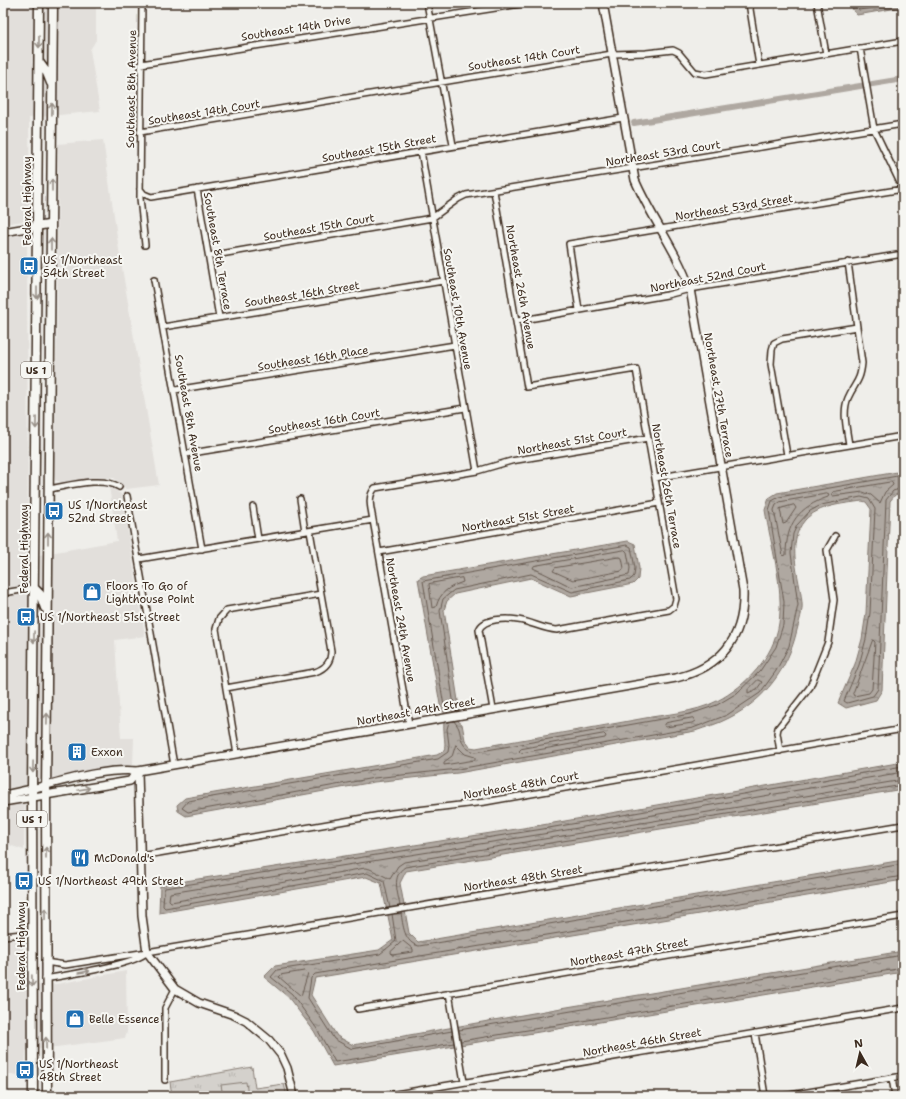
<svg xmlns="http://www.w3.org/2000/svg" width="906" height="1099" font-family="'Shantell Sans',sans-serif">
<defs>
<pattern id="grass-tufts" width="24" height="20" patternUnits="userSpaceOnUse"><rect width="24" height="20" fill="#d4d1cc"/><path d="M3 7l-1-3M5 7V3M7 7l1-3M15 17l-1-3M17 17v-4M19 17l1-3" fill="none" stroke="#b7b4af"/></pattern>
<pattern id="water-ripples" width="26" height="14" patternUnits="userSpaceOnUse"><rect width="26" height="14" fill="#afa8a1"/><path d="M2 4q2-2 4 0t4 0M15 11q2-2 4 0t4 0" fill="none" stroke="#908983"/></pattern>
</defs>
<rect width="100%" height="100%" fill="#efeeea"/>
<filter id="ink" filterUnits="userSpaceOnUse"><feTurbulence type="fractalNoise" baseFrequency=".025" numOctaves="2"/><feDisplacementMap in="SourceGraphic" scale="8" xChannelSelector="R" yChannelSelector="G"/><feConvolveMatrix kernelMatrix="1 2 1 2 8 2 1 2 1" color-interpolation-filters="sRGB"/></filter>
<g filter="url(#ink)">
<!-- built -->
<path fill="#e2dfdb" d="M3 3H96V40L90 50 100 111 29 118 30 220 3 224Z
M103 140 119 250 159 485 126 489 114 478H107L63 483 55 480 53 473 57 329 58 144Z
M27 234 28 557 117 541 109 486 122 495 145 636 115 640 121 738H134L133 765 57 777 25 785 24 850 3 843V237Z
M18 940 23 943 27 986 57 984 126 971 127 1032 125 1038 26 1051 25 1076 3 1073V941Z"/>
<!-- grass -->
<path fill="url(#grass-tufts)" stroke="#887e75" d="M252 1067 255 1088 284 1084 287 1096H172L170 1082Z"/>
<!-- pitch -->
<path fill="#d4d1cc" stroke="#887e75" d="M246 1082 248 1096H223L221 1085Z"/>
<!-- water -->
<path fill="url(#water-ripples)" stroke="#81766d" d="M851 3H903V7L857 15 853 10Z
M903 471V492L895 495 890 501 882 690 876 700 846 708 838 703 855 664 862 639 866 613 871 509 866 502 862 501C842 504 819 505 805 520 785 543 800 577 802 603 803 611 799 622 797 630 788 669 765 700 729 718 718 724 706 727 695 731L458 773 374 782 186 816 178 811 177 805 185 798 437 755 444 751C446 744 444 738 444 731 443 725 445 720 444 712L441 710 418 579 423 576 628 541 635 544 639 568 638 579 633 584 571 596 531 578 455 594 447 601 444 610 459 707 457 710 458 721 462 724 465 740 470 747 476 748C531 738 586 729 640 719 665 714 694 713 717 701 746 686 774 657 779 623 784 586 771 546 765 510L769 498 777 493Z
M903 762V789L406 871 400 883 409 933 418 942 903 860V880L315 978 311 995 337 1036 353 1045 567 1007 903 951V972L333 1066 314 1031 288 997 264 977 275 966 379 950 393 940 381 883 366 877 159 913 160 885 542 825Z"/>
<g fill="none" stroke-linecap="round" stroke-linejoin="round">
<!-- shore -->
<path stroke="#695c52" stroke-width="1" d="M855 3 859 10 903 3
M892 482 893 485 885 492 880 503 871 495 863 492 833 496 831 495 833 492Z
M827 494 829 495 828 497C799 507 786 523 786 555L783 556 774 510 776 505 780 502Z
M794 505 796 508 786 523 783 524 780 509Z
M625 550 627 552 630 568 629 575 572 587 533 568 534 566Z
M620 557 622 558 624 568 622 571 573 580 553 571 555 568Z
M462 578 463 582C449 587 440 592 436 607L432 608 429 584Z
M873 640 875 642 872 689 869 693 854 696 853 694Z
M758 680 762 682 757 689 748 693V690Z
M448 713 444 706 423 581 627 545 631 547 635 568 634 576 630 580 572 592 531 574 454 590 443 599 440 611 454 706 453 712
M693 718 695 721 692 723 666 727 664 726 666 723Z
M454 721C456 724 458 726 459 729 462 741 462 749 476 752L690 714 717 705 737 693 760 671 776 647 783 625 784 602 769 510 772 501 779 497 903 475
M449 722 447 729 449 745 448 752 438 759 188 801 182 808 188 812 374 778 458 769 693 728 727 715 760 693 776 671 789 646 798 605 791 553 793 534 797 525 810 511 821 505 861 497 869 499 875 509 870 613 866 639 859 665 844 701 847 703 873 696 878 689 886 500 893 491 903 488
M604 734 606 736 605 738 521 753 519 751 521 749Z
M456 745 465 754 475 757V760L444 765V762L452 756Z
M903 772 543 834 170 893 169 900 171 902 365 868 370 869 390 879 398 866 404 862 903 780
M400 906C398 893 391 876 405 867L903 785
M390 908 384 881 367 873 165 908 163 906 164 890 165 888 543 829 903 766
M401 913C403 925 404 943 419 946L903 864
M392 914 396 941 380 954 277 970 271 977 292 994 317 1029 335 1062 454 1043
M403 941 413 949V952L392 955 391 952Z
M306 971 308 973 301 996 279 977 281 975Z
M459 1030 903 955
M452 1031 352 1049 334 1039 308 998 311 978 315 974 378 963 903 876
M461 1041 903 968"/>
<!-- canal -->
<path stroke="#afa8a1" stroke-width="6" d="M634 123 903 79"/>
<!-- street casing -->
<g stroke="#3b2a1e" stroke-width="8">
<path id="street" d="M142 3 140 198 145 245
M427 3 453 145
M749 3 759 65
M817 3 826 54
M860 48 874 129 903 189
M141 64 527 3
M140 132 612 54 646 53 673 50 679 53 695 72 706 74 903 41
M421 151 477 471
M140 189 144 194 151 197 623 118
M197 189 219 317
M209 256 432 218 458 199 466 195 903 124
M848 262 862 363C860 383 855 382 848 398 842 412 847 430 849 445
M154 280 202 549
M579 310 569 244 903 189
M517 321 667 295 690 289 903 254
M163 327 443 281
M175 390 455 345
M186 454 465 408
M787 455 771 364 772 350 774 343 782 339 857 327
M655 478 903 436
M49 489C68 486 102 476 119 487
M127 496 174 765
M300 499 305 531
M253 507 258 539
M379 552 659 503
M139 559 373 520
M3 593 34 588
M226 688 315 672C326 668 331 662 331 651L310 531
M493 709 479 630C483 618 507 618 518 620 532 622 542 629 557 630L669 610 674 606 676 599 636 369 527 387 494 191
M409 724 373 520C371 508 367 497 375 488L477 471 511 461 648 438
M780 751 777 733 778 728 810 687 828 642 834 600 827 550 835 536
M237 754 216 629 219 619 227 610 321 594
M141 856 392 813 485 802 903 729
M3 936 32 933
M45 962 65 965 147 952 903 825
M45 979C66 975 135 965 147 952
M449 993 464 1082
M358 1009 903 916
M755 1033 765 1096
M892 1078 895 1096
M165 1080V1008L175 989
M384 1096 903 1008
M784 1096 903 1076"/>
</g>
<!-- secondary casing -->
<g stroke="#3b2a1e" stroke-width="10">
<path id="secondary" d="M3 232 51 224
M138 771 142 916 147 952 175 989 199 1003 234 1015 246 1021 269 1040 281 1055 287 1068 294 1096
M3 795C45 788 96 767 138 771L676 678C721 667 745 638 743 590L690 289C677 250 651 218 635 180L603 3
M3 802 130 781 138 771"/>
</g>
<!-- primary casing -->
<g stroke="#3b2a1e" stroke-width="11">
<path id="primary" d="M39 62 47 73 51 83
M34 588 40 594 45 608
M33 1096 32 789 39 3
M47 1096 46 797 53 3"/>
</g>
<!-- street -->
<use href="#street" stroke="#f6f6f2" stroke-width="5"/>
<!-- secondary -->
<use href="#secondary" stroke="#f6f6f2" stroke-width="7"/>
<!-- primary -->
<use href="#primary" stroke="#f6f6f2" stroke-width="8"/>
</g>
<!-- one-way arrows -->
<defs><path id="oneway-shaft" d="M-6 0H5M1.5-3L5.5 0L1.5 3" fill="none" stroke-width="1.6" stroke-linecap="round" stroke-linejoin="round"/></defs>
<g stroke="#989088">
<use href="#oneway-shaft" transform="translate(39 42) rotate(90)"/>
<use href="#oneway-shaft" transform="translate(52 109) rotate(-89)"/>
<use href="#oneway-shaft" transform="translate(52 185) rotate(-90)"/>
<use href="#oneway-shaft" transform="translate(51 244) rotate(-90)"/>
<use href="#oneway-shaft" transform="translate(37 293) rotate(90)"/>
<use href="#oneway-shaft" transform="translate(36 423) rotate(91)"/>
<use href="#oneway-shaft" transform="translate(48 538) rotate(-90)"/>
<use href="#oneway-shaft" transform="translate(34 637) rotate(91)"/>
<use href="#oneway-shaft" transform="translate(47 719) rotate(-89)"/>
<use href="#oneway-shaft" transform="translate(33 767) rotate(91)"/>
<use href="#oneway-shaft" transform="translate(84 789) rotate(-10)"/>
<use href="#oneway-shaft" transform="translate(46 853) rotate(-90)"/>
<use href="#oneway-shaft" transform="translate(45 914) rotate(-90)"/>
<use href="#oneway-shaft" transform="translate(84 972) rotate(-10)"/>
<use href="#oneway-shaft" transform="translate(32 981) rotate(89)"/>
<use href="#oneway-shaft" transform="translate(46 1043) rotate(-91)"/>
</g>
</g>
<!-- icons -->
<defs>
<g id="bus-square" transform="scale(1)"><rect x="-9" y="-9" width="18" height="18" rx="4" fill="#1f6fb2" stroke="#f6f6f2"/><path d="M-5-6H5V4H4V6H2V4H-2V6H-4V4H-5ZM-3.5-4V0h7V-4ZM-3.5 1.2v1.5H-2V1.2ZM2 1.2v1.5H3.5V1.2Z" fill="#fff"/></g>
<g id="shop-square" transform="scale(1)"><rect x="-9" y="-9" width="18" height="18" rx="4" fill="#1f6fb2" stroke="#f6f6f2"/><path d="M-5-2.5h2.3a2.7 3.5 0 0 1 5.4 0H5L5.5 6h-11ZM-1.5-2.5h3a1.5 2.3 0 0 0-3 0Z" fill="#fff"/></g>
<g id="building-square" transform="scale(1)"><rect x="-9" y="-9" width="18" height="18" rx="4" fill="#1f6fb2" stroke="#f6f6f2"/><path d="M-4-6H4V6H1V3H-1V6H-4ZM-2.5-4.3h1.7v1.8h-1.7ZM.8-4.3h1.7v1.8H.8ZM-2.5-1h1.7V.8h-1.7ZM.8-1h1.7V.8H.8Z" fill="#fff"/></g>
<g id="restaurant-square" transform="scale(1)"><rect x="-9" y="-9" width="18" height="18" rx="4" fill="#1f6fb2" stroke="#f6f6f2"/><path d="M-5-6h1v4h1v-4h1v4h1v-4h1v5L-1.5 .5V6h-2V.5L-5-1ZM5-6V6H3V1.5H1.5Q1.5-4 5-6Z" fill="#fff"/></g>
</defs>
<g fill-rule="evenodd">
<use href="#bus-square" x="29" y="266"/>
<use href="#bus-square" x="54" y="511"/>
<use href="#shop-square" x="92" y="592"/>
<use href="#bus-square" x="26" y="617"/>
<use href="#building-square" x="77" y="752"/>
<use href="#restaurant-square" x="80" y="858"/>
<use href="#bus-square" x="24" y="881"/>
<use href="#shop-square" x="75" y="1019"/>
<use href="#bus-square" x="25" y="1070"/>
</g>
<g text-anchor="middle" stroke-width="4" stroke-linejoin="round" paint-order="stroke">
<!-- shield labels -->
<g fill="#f6f6f2" stroke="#73675e" stroke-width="1">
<rect x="21" y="362" width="30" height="16" rx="3"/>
<rect x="17" y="811" width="30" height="16" rx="3"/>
</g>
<g font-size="10" font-weight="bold" fill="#3b2a1e">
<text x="36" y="374">US 1</text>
<text x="32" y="823">US 1</text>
</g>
<!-- street labels -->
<g font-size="11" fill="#3b2a1e" stroke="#f6f6f2">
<text transform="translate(296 28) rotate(-9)" y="4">Southeast 14th Drive</text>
<text transform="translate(524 58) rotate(-9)" y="4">Southeast 14th Court</text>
<text transform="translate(131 89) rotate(-89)" y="4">Southeast 8th Avenue</text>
<text transform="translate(204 112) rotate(-9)" y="4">Southeast 14th Court</text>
<text transform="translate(379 148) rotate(-10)" y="4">Southeast 15th Street</text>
<text transform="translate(663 153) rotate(-9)" y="4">Northeast 53rd Court</text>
<text transform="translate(27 201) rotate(-90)" y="4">Federal Highway</text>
<text transform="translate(734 207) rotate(-9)" y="4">Northeast 53rd Street</text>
<text transform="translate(319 227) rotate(-10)" y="4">Southeast 15th Court</text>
<text transform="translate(218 251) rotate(80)" y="4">Southeast 8th Terrace</text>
<text transform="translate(708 277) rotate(-11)" y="4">Northeast 52nd Court</text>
<text transform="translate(521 287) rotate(80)" y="4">Northeast 26th Avenue</text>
<text transform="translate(302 294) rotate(-9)" y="4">Southeast 16th Street</text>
<text transform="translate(458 309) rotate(80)" y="4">Southeast 10th Avenue</text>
<text transform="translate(313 358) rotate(-9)" y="4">Southeast 16th Place</text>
<text transform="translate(719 395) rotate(80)" y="4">Northeast 27th Terrace</text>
<text transform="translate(189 413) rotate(80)" y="4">Southeast 8th Avenue</text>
<text transform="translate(324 421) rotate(-9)" y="4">Southeast 16th Court</text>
<text transform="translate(572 441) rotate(-10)" y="4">Northeast 51st Court</text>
<text transform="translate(667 486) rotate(80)" y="4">Northeast 26th Terrace</text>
<text transform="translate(518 518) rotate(-10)" y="4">Northeast 51st Street</text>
<text transform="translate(24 549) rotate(-90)" y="4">Federal Highway</text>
<text transform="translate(401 620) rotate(80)" y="4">Northeast 24th Avenue</text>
<text transform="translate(416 711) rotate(-10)" y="4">Northeast 49th Street</text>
<text transform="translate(521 785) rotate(-10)" y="4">Northeast 48th Court</text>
<text transform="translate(523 878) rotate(-9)" y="4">Northeast 48th Street</text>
<text transform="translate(21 946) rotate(-90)" y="4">Federal Highway</text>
<text transform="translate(629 952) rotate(-10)" y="4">Northeast 47th Street</text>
<text transform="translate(642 1042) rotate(-10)" y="4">Northeast 46th Street</text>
</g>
<!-- poi labels -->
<g font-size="11" fill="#3b2a1e" stroke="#f6f6f2" text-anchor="start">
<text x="43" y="264">US 1/Northeast<tspan x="43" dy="13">54th Street</tspan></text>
<text x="68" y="509">US 1/Northeast<tspan x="68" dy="13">52nd Street</tspan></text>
<text x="106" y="590">Floors To Go of<tspan x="106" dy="13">Lighthouse Point</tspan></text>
<text x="40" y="621">US 1/Northeast 51st Street</text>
<text x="91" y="756">Exxon</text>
<text x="94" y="862">McDonald's</text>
<text x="38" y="885">US 1/Northeast 49th Street</text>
<text x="89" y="1023">Belle Essence</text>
<text x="39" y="1068">US 1/Northeast<tspan x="39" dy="13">48th Street</tspan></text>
</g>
</g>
<!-- margin -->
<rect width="906" height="1099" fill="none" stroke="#f6f6f2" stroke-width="16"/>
<rect x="8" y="8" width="890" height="1083" fill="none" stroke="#3b2a1e" stroke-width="1.5" filter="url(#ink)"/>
<!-- north arrow -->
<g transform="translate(860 1053) rotate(352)" stroke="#f6f6f2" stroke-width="3" paint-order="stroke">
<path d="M0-3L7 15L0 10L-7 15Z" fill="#3b2a1e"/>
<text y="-6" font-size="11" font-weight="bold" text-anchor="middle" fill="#3b2a1e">N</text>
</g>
</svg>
